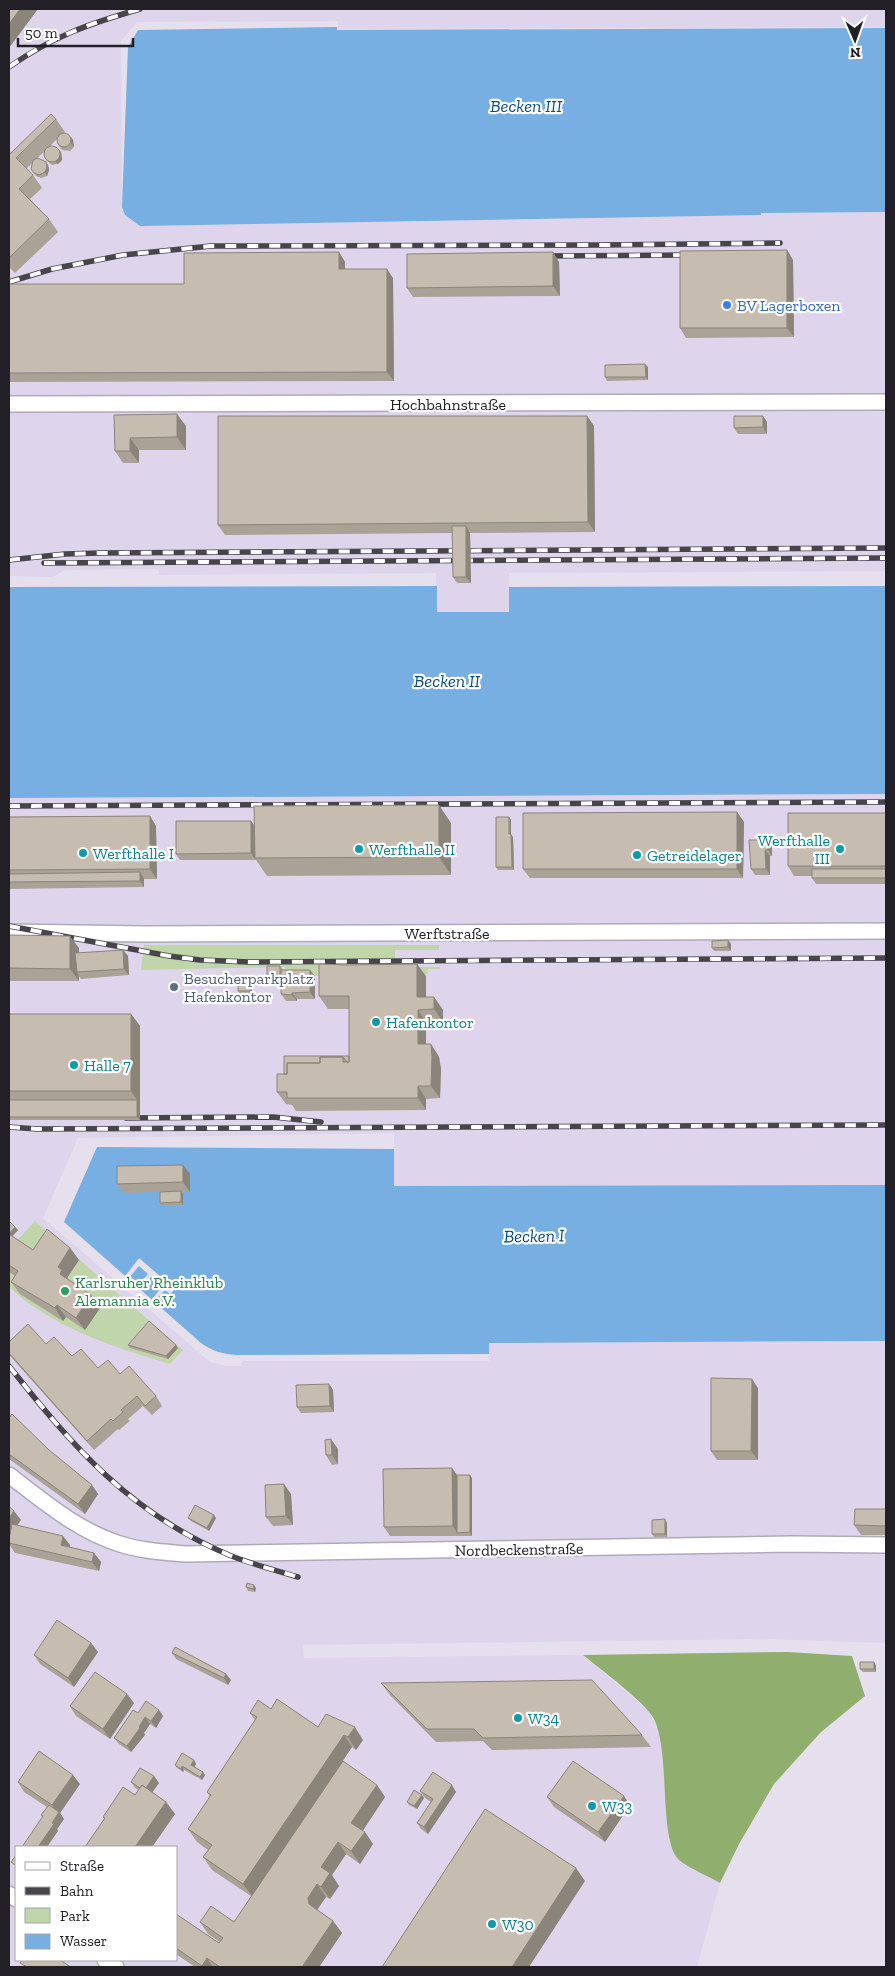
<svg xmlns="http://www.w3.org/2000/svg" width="895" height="1976" font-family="'Zilla Slab',serif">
<rect width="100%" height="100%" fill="#e5dfee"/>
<!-- built -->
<path fill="#ded5ec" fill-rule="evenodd" d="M9 9H886V27L338 29V21L137 22 121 41 122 207 125 215 140 226 761 215V213L886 212V571L509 573V612H437L436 573 159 575 158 569 65 570 53 577 9 576Z
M886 794V1185L394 1186V1133L78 1138 43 1218 210 1362 226 1366H242V1361H489V1343L886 1341V1643L768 1639 303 1645 304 1658 583 1655 649 1711 660 1735 663 1753 669 1843 679 1860 720 1883 697 1967H9V798ZM16 1847H176V1960H16Z"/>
<!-- green -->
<path fill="#c1d5ab" d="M144 945H439V950H395V967H440V969H428V974H395L394 976H286L285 967 141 970Z
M35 1221 183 1350 170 1364C113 1347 53 1328 9 1287V1249Z"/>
<!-- forest -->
<path fill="#90ae6e" d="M787 1652 852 1656 865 1696 821 1732 774 1784 739 1844 720 1883C710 1877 687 1867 679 1860 658 1840 671 1754 654 1719 645 1702 600 1669 583 1655Z"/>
<!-- water -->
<path fill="#77afe2" d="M337 27V30L886 28V212L761 213V215L140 226 125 215 122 207 128 47 138 30Z
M437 586V612H509V587L886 586V794L9 798V587Z
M97 1147 394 1149V1186L886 1185V1341L489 1343V1354L236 1355C222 1354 212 1351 201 1343L64 1222Z"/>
<!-- pier -->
<path fill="#e5dfee" d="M139 1258 175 1289 170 1294 165 1290 155 1301 152 1299 162 1287 151 1277 140 1289 137 1286 148 1274 139 1266 129 1278 126 1275Z"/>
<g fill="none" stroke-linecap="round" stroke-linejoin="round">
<!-- minor casing -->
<g stroke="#b0aab8" stroke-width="18">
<path id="minor" d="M9 404 886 402
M9 932 145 934 886 931
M9 1475C43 1501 78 1531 120 1544 142 1551 164 1552 186 1554L791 1544 886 1545
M9 1894 16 1899
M105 1960 116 1967"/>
</g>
<!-- minor -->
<use href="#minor" stroke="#fff" stroke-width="15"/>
<!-- rail casing -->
<g stroke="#47444c" stroke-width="5.5">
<path id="rail" d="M9 67C54 36 88 24 140 9
M541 256 694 255
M9 282 52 269 123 255 211 246 601 245 780 243
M9 560 65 554 100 553 886 548
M44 563 886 558
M9 806 886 802
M9 926 169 956 200 960 249 962 886 958
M126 1118 273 1117 321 1122
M9 1127 37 1129 886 1125
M9 1366C74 1448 130 1513 229 1555 251 1564 275 1570 298 1577"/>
</g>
<!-- rail -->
<use href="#rail" stroke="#fff" stroke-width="4" stroke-dasharray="11" stroke-linecap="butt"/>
</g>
<!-- wall -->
<path fill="#aaa296" d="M56 119 65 132 63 133 71 137 73 140 74 147 70 151 62 150 57 143V139L50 146 58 149 61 152 62 160 58 164 52 165 47 161 45 158V151L36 159 46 162 48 165 49 170 47 176 41 178 36 176 31 169 32 163 26 169 33 175 42 188 30 199 49 219 58 232 15 273 9 267V155Z
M787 250 793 260 794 337 686 338 680 328Z
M339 252 345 262V269L393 278 394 381 9 382V284H184Z
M553 252 559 262 560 296 413 297 407 288Z
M648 367V380L607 381 605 377Z
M114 415 186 426V450H139V463H123L115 451Z
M587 416 594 426 595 532 470 533 471 583H457L453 577V533L225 535 218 525Z
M763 416 767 422V434H738L734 428Z
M737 812 744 822 743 878H530L523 869Z
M886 813V884H816L812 878V876H794L788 866Z
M150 816 156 826 157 879H144V887L9 889V817Z
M511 820V835L513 837 514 870H498L496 867Z
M451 823V875L267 876 256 860H180L176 854 255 826Z
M768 840 772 846V856H770V875H755L751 869Z
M9 935 79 948V953L123 950 128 956 129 975 81 979 79 976V981H9Z
M728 940 731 944V951H714L712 948Z
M280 966 283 970 315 976V999H297V1001H286L281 994V979H269L267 975Z
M426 976V997H434L443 1010V1022H426V1044H431L439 1057 441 1069 440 1098 426 1099V1110L296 1111 292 1105 286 1104 277 1092 284 1074 349 1056V1009H328L319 996Z
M252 980V994H240L238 991Z
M251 1000V1004H237L235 1001Z
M9 1014H131L140 1026V1120H9Z
M183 1165 190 1174V1192H181L183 1194V1205L163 1206 160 1203V1192L124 1193 117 1184Z
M9 1221 18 1230 12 1236 33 1250 70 1248 79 1260 67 1278 70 1281 100 1308 85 1330 66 1317 63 1321 20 1294 11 1282 15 1276 9 1272Z
M9 1342 46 1344 98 1368 120 1374 156 1396 162 1406 152 1415 143 1406 128 1419 130 1421 119 1430 118 1429 94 1450 10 1356 9 1354Z
M128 1345 178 1348 168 1359 130 1348Z
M329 1384 333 1390 334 1412 301 1413 297 1407Z
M758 1388V1460H717L711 1451Z
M9 1418 92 1485 98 1494 85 1514 9 1459Z
M338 1449V1464L332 1465 326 1455Z
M452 1468 457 1475 472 1478V1536H390L384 1527Z
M291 1494 293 1525 273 1526 266 1517Z
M886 1509V1535H861L854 1525Z
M188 1518H216L209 1531 191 1521Z
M21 1520 17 1526 70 1545 69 1547 94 1553 101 1562 99 1571 15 1553 9 1544 10 1535 9 1536Z
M667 1523V1537H654L652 1534Z
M246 1587 256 1588 255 1592 248 1591Z
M91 1643 98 1652 74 1687 40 1664 34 1655Z
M172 1653 226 1674 231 1680 228 1685 176 1659Z
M876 1665V1672H863L860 1669Z
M381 1683 642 1735 651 1747 492 1750 483 1741 436 1742 390 1695Z
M127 1694 134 1703 110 1739 76 1716 70 1706Z
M271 1709 318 1727 363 1740 356 1750 352 1747 340 1765 377 1785 385 1797 363 1830 373 1844 360 1864 346 1854 332 1875 339 1886 330 1899 326 1897 317 1910 333 1921 342 1933 319 1967H195L176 1954V1914L219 1943 220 1942 208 1934 200 1922H234L251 1896 212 1870 203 1857 208 1850 197 1842 188 1829 210 1797 207 1792 255 1720 250 1713Z
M159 1710 163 1716 156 1728 150 1724 144 1733 145 1735 131 1752 119 1744 114 1738 138 1713Z
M194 1760 196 1764 194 1767 203 1772 205 1775 202 1780 184 1770 183 1772 177 1768 175 1765Z
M154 1776 159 1783 152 1792 166 1802 175 1814 152 1847H85L104 1819 103 1817 135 1795 139 1790 136 1789 131 1782Z
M18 1782 80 1784 60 1813 64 1819 57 1829 58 1831 41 1815 47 1807 24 1792Z
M420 1791 456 1792 428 1834 421 1829 417 1823 431 1802 425 1798Z
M422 1795 424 1798 417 1809 409 1805 407 1802Z
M547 1797 630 1805 605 1842 554 1807Z"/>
<!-- shaded-wall -->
<path fill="#8b847a" d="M20 9H38L9 48V24Z
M71 137 73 140 74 147 71 144Z
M58 149 61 152 62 160 58 164 55 161Z
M46 162 48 165 49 170 47 176 45 172Z
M787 250 793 260 794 337 787 328Z
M339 252 345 262V278L339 269Z
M553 252 559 262 560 296 553 286Z
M387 269 393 278 394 381 387 372Z
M645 364 648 367V380L646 377Z
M177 414 186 426V450L177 437Z
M587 416 594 426 595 532 588 522Z
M763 416 767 422V434L763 427Z
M130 438 139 450V463L130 451Z
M466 526 470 533 471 583 466 577Z
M439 805 451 823V875L439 857Z
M737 812 744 822 743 878 737 869Z
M150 816 156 826 157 879 150 869Z
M509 817 511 820V835L513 837 514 870 512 867Z
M251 821 256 827 255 858 256 860 251 853Z
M768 840 772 846V856L768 850Z
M765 850 770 856V875L766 869Z
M140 872 144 879V887L140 881Z
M70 936 79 948V972H77L79 976V981L70 969Z
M728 940 731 944V951L728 947Z
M123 950 128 956 129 975 124 969Z
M417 964 426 976V1010L417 997Z
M310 970 315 976V999L310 992Z
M250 977 252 980V994L250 991Z
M292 993 297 999V1001L292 995Z
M249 997 251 1000V1004L249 1001Z
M434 997 443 1010V1022L434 1009Z
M418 1010 426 1022V1057L418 1044Z
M131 1014 140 1026V1120L137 1117V1100L131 1091Z
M431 1044 439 1057 441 1069 440 1098 431 1086Z
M418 1086 426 1099V1110L418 1098Z
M183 1165 190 1174V1192L183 1182Z
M181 1191 183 1194V1205L181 1202Z
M15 1227 18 1230 9 1240V1234Z
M70 1248 79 1260 67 1278 71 1283 60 1274 58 1267Z
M91 1295 100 1308 85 1330 76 1318Z
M57 1305 66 1317 63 1321 55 1308Z
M176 1345 178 1348 168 1359 166 1356Z
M752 1379 758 1388V1460L751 1451Z
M329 1384 333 1390 334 1412 330 1406Z
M331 1439 338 1449V1464L332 1455Z
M452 1468 459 1478 457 1533 453 1526Z
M470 1475 472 1478V1536L470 1532Z
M284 1484 291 1494 293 1525 286 1516Z
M92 1485 98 1494 85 1514 78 1504Z
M14 1511 21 1520 9 1536V1518Z
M214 1515 216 1518 209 1531 207 1528Z
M665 1519 667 1523V1537L665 1534Z
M63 1536 70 1545 68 1555 61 1545Z
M94 1553 101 1562 99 1571 92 1562Z
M254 1585 256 1588 255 1592 253 1589Z
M91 1643 98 1652 74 1687 68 1678Z
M874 1662 876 1665V1672L874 1669Z
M226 1674 231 1680 228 1685 224 1678Z
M127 1694 134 1703 110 1739 103 1729Z
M159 1710 163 1716 156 1728 151 1721Z
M145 1717 150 1724 144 1733 145 1735 131 1752 127 1746Z
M355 1727 363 1740 356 1750 348 1737Z
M344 1735 352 1747 252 1896 243 1884Z
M194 1760 196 1764 194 1768 191 1765Z
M182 1766 184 1770 183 1772 181 1769Z
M203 1772 205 1775 202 1780 200 1777Z
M73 1775 80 1784 60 1813 64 1819 57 1829 58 1831 47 1847H38L52 1823 58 1814 52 1805Z
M154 1776 159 1783 149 1797 145 1790Z
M377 1785 385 1797 360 1835 351 1823Z
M452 1785 456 1792 428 1834 424 1827Z
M422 1795 424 1798 417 1809 414 1806Z
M624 1796 630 1805 605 1842 598 1832Z
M166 1802 175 1814 152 1847H135Z
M365 1832 373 1844 360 1864 351 1851Z
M338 1842 346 1854 332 1875 339 1886 330 1899 321 1887V1867Z
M576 1868 585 1881 529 1967H512Z
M317 1884 326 1897 317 1910 309 1904 308 1898Z
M333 1921 342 1933 319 1967H302Z
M207 1958 213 1967H203L202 1966Z"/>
<!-- building -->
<path fill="#c6bcaf" stroke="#8b847a" d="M9 9H20L9 24Z
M51 114 56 119 16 158 33 175 19 189 49 219 9 258V155Z
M57 140a7 7 0 1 1 14 0a7 7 0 1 1-14 0Z
M44 154a8 8 0 1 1 16 0a8 8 0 1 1-16 0Z
M38 158 46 162 47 167 45 172 39 175 34 173 31 169 33 160Z
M787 250V328H680V251Z
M339 252V269H387V372L9 373V284H184V253Z
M553 252V286L407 288V254Z
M645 364 646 377H605V365Z
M177 414V437L130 438V451H115L114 415Z
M218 416H587L588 522 218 525Z
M734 416H763V427L734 428Z
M452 526H466V577H453Z
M439 805V857L255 858 254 806Z
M737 812V869H523V813Z
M788 813H886V866H788Z
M150 816V869L9 870V817Z
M496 817H509V834H511L512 867H496Z
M176 821H251V853L176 854Z
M749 840H768V850H765L766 869H751Z
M812 869H886V878H812Z
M140 872V881L9 882V874Z
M9 935 70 936V969L9 968Z
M728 940V947L712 948V941Z
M123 950 124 969 77 972 75 953Z
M319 964 346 965 417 964V997H434V1009L418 1010V1044H431L432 1057 431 1086H418V1098H287V1092H277V1074H287V1063H320V1057H343V1062H349V996H319Z
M267 966H280V975H267Z
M281 970H310V992L292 993V995L281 994Z
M238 977H250V991H238Z
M235 997H249V1001H235Z
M9 1014H131V1091H9Z
M284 1056H349V1062H347L343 1057H320V1063H287V1074H284Z
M9 1100H137V1117H9Z
M183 1165V1182L117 1184V1166Z
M181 1191V1202L160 1203V1192Z
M9 1221 15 1227 9 1234Z
M47 1229 70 1248 58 1267 62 1270 60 1274 91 1295 76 1318 57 1305 55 1308 11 1282 18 1271 9 1265V1234L33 1250Z
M149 1321 176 1345 166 1356 128 1345Z
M28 1324 46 1344 54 1337 72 1356 81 1349 98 1368 108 1360 120 1374 129 1366 156 1396 145 1406 137 1396 121 1410 123 1412 113 1421 111 1419 87 1441 9 1353V1342Z
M711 1378 752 1379 751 1451H711Z
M329 1384 330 1406 297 1407 296 1385Z
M12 1414 49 1450 92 1485 78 1504 9 1454V1418Z
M331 1439 332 1455H326L325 1440Z
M452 1468 453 1526 384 1527 383 1469Z
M457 1475H470V1532L457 1533Z
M284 1484 286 1516 266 1517 265 1485Z
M195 1505 214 1515 207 1528 188 1518Z
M9 1506 14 1511 9 1518Z
M855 1509H886V1526L854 1525Z
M665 1519V1534H652V1520Z
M12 1524 63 1536 61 1545 94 1553 92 1562 9 1543V1540Z
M247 1583 254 1585 253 1589 246 1587Z
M57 1620 91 1643 68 1678 34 1655Z
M175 1647 226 1674 224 1678 172 1653Z
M860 1662H874V1669H860Z
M95 1672 127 1694 103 1729 70 1706Z
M592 1680 642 1735 483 1738 474 1729H427L381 1683Z
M277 1699 318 1727 326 1714 355 1727 348 1737 344 1735 243 1884 203 1857 212 1845 188 1829 211 1795 207 1792 257 1717 250 1713 258 1700 271 1709Z
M146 1701 159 1710 151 1721 145 1717 139 1727 140 1728 127 1746 114 1738 133 1710 138 1713Z
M39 1751 73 1775 52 1805 18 1782Z
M182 1753 194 1760 191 1765 203 1772 200 1777 182 1766 181 1769 175 1765Z
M343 1761 377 1785 351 1823 365 1832 351 1851 338 1842 321 1867 330 1873 321 1887 317 1884 308 1898 309 1904 333 1921 302 1967H220L207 1958 202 1966 176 1948V1914L219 1943 223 1938 200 1922 211 1906 234 1922Z
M573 1761 624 1796 598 1832 547 1797Z
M140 1768 154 1776 146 1788 142 1785 140 1788 131 1782Z
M433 1772 452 1785 424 1827 417 1823 433 1799 420 1791Z
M142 1785 166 1802 135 1847H85L105 1818 103 1817 123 1787 135 1795Z
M414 1790 422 1795 414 1806 407 1802Z
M49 1805 59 1812 52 1823 54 1824 38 1847H22L43 1816 41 1815Z
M485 1809 576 1868 512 1967H382Z
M16 1855V1866L11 1862Z
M22 1960H60L71 1967H27L20 1963Z"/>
<!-- markers -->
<circle fill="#3f7fe0" stroke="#fff" stroke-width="2" cx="727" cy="305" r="5"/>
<g fill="#0f9aa8" stroke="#fff" stroke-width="2">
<circle cx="359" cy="849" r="5"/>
<circle cx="840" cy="849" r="5"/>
<circle cx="83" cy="853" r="5"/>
<circle cx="637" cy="855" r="5"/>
<circle cx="376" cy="1022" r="5"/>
<circle cx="74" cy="1065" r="5"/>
<circle cx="518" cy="1718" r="5"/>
<circle cx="592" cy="1806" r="5"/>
<circle cx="492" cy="1924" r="5"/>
</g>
<circle fill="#5c6f8a" stroke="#fff" stroke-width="2" cx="174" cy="987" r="5"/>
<circle fill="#2e9e5b" stroke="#fff" stroke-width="2" cx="65" cy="1291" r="5"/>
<g text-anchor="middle" stroke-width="4.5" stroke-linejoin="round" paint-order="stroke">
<!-- shop labels -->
<g font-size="16" fill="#366cbe" stroke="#fff" text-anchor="start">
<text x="737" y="311">BV Lagerboxen</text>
</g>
<!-- street labels -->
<g font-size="16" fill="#222026" stroke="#fff">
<text x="448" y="410">Hochbahnstraße</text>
<text x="447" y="939">Werftstraße</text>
<text transform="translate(519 1549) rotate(-1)" y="6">Nordbeckenstraße</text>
</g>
<!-- culture labels -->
<g font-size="16" fill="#0d838f" stroke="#fff" text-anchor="start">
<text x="830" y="846" text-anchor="end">Werfthalle<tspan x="830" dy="18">III</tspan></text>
<text x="369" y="855">Werfthalle II</text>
<text x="93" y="859">Werfthalle I</text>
<text x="647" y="861">Getreidelager</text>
<text x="386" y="1028">Hafenkontor</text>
<text x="84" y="1071">Halle 7</text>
<text x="528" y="1724">W34</text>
<text x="602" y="1812">W33</text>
<text x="502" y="1930">W30</text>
</g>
<!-- service labels -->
<g font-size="16" fill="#4e5e75" stroke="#fff" text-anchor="start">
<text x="184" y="984">Besucherparkplatz<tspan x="184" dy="18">Hafenkontor</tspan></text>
</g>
<!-- leisure labels -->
<g font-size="16" fill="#27864d" stroke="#fff" text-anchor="start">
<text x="75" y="1288">Karlsruher Rheinklub<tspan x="75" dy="18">Alemannia e.V.</tspan></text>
</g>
<!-- water labels -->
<g font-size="18" font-style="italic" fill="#0d4d7c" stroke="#fff">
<text x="526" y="112">Becken III</text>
<text x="447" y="687">Becken II</text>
<text transform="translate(534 1236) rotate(-1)" y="6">Becken I</text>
</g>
</g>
<!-- border -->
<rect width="895" height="1976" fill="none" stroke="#222026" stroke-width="20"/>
<!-- legend -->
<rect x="15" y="1846" width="162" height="115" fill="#ffffff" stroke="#a7a6a8"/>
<rect x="25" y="1862" width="25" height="8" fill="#ffffff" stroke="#a7a6a8"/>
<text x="60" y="1871" font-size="15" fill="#222026">Straße</text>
<rect x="25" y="1887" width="25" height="8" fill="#47444c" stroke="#a7a6a8"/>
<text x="60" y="1896" font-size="15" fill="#222026">Bahn</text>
<rect x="25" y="1908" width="25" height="15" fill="#c1d5ab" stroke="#a7a6a8"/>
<text x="60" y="1921" font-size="15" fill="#222026">Park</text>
<rect x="25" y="1934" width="25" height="15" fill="#77afe2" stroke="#a7a6a8"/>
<text x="60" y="1946" font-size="15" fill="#222026">Wasser</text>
<!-- north arrow -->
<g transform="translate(855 40) rotate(178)" stroke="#ffffff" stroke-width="4" paint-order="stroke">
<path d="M0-4L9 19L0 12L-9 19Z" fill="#222026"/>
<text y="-8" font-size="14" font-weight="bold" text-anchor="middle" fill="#222026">N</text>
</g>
<!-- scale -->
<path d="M18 38v8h115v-8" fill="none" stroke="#222026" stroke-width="2.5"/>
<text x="25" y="38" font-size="15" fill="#222026" stroke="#ffffff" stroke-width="4" paint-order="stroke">50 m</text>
</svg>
